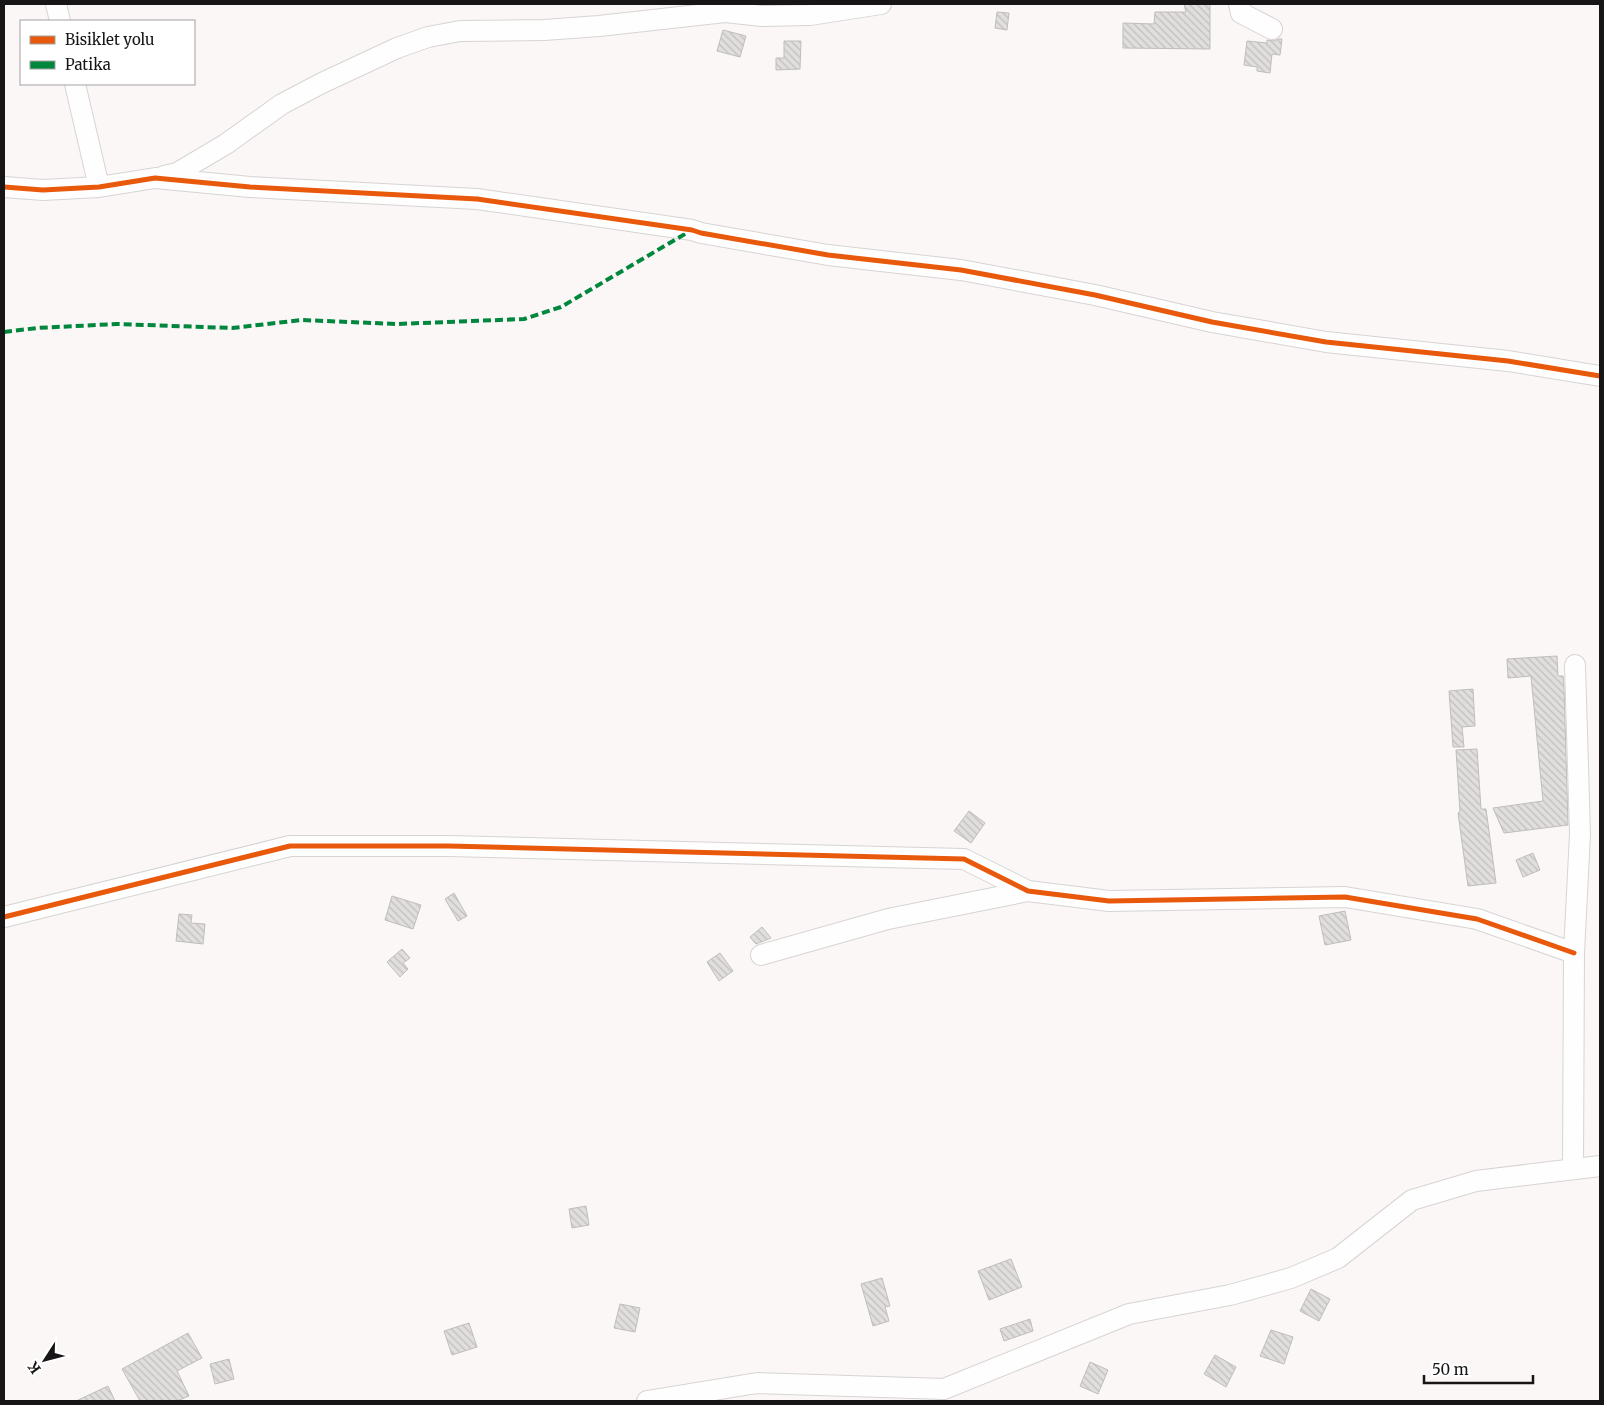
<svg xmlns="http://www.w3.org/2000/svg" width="1604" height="1405" font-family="Merriweather,serif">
<defs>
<pattern id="building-back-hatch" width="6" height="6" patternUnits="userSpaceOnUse" patternTransform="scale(1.25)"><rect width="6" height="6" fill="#e1dede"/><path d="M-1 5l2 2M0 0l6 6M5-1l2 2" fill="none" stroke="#c0bebe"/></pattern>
</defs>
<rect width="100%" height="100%" fill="#fbf7f6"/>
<!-- building -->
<path fill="url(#building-back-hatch)" stroke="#c0bdbc" d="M1184 4H1210V49L1123 48V23L1154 24 1155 12H1186Z
M997 12 1009 13 1007 30 995 28Z
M723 30 746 36 740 57 717 51Z
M1279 39H1282L1280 55 1272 54 1270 73 1257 71V67L1244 65 1247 41 1267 43V40L1273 41Z
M784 41H801L800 69 776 70V58H784Z
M1557 656 1558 676H1563L1564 687 1568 825 1504 833 1493 808 1543 801 1531 676 1508 678 1507 659Z
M1473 689 1475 726 1462 727 1464 747H1453L1449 691Z
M1477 749 1481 809H1486L1496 883 1468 886 1458 813 1460 812 1456 750Z
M969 811 985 823 971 843 954 831Z
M1533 853 1540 870 1523 877 1516 860Z
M454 893 467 916 458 921 445 899Z
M392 896 421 905 413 929 385 920Z
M1345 911 1351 940 1325 945 1319 916Z
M179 914 192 915 191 923 205 924 203 944 176 941Z
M762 927 771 938 756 944 750 937Z
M402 949 410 958 403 963 408 969 400 977 387 962Z
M720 953 733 971 719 981 707 962Z
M586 1206 589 1225 572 1228 569 1209Z
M1011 1259 1022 1287 989 1300 978 1271Z
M882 1278 890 1306 885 1307 889 1321 873 1326 861 1284Z
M1311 1289 1330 1299 1319 1321 1300 1311Z
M620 1304 640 1308 635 1332 614 1328Z
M1030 1319 1033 1331 1004 1341 1000 1329Z
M469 1323 477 1347 452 1355 444 1331Z
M1271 1330 1293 1337 1284 1364 1260 1356Z
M188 1333 202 1358 177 1371 189 1396 177 1401H140L122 1369Z
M1215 1355 1236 1367 1226 1387 1204 1374Z
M229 1359 234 1379 215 1384 210 1364Z
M1090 1362 1108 1370 1098 1394 1080 1386Z
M108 1386 115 1401H76Z"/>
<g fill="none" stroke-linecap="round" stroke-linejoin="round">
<!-- minor casing -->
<g stroke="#d7d4d3" stroke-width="22">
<path id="minor" d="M56 4 60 21
M1239 4 1241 13 1272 29
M75 84 99 187
M164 176 177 173 226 144 282 104 322 83 397 48 428 37 460 31 544 30 599 26 725 12 762 16 810 15 881 4
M4 187 43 190 99 187 155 178 250 187 477 199 692 230 701 233 828 255 961 270 1095 295 1212 322 1326 342 1508 361 1600 376
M4 917 290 846H449L964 859 1028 891 1109 901 1345 897 1477 919 1574 953
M761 955 888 919 1028 891
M1573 1169 1574 953 1580 834 1575 665
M647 1401 757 1383 944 1389 1129 1314 1230 1295 1291 1278 1338 1258 1412 1200 1476 1181 1600 1166"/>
</g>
<!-- minor -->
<use href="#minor" stroke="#fefefe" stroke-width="20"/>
<!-- quiet -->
<path stroke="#00873e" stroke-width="4" stroke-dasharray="8 4" stroke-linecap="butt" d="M4 332 37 328 117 324 232 328 302 320 396 324 524 319 561 307 690 231"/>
<!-- cycleway casing -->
<g stroke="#fff" stroke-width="8">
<path id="cycleway" d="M4 187 43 190 99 187 155 178 250 187 477 199 692 230 701 233 828 255 961 270 1095 295 1212 322 1326 342 1508 361 1600 376
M4 917 290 846H449L964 859 1028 891 1109 901 1345 897 1477 919 1574 953"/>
</g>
<!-- cycleway -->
<use href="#cycleway" stroke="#e8590c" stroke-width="5"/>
</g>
<!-- border -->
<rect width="1604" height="1405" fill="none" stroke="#171515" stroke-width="10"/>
<!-- legend -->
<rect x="20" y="20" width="175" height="65" fill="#ffffff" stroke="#a2a1a1"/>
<rect x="30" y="36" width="25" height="8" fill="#e8590c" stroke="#a2a1a1"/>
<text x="65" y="45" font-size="15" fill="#171515">Bisiklet yolu</text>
<rect x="30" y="61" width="25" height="8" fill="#00873e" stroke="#a2a1a1"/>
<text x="65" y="70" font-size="15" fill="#171515">Patika</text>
<!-- north arrow -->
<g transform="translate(45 1360) rotate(234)" stroke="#ffffff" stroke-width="4" paint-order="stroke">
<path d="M0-4L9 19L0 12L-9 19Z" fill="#171515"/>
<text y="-8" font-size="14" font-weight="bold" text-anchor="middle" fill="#171515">K</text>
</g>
<!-- scale -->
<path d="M1424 1375v8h109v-8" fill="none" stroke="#171515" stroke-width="2.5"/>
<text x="1432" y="1375" font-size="15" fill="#171515" stroke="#ffffff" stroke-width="4" paint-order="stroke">50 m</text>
</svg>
